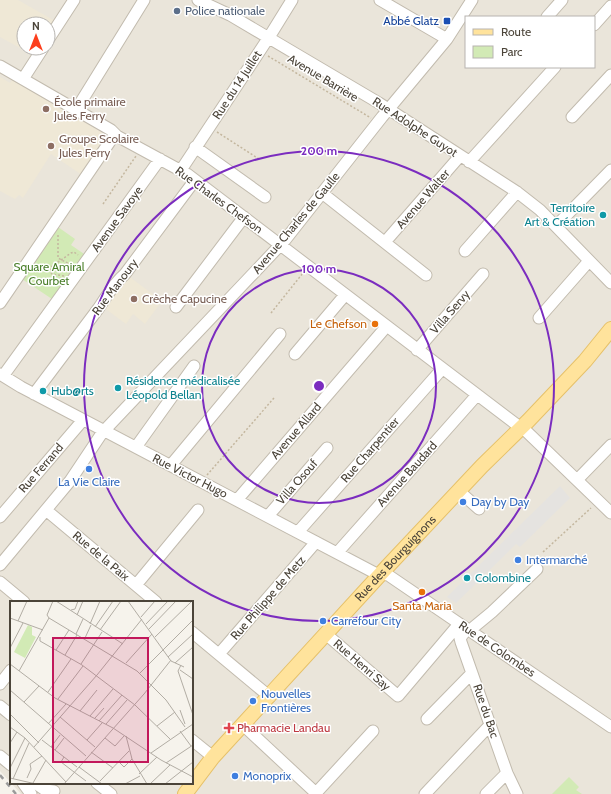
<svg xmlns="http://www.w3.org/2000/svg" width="611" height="794" font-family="Cabin,sans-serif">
<rect width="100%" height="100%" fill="#f6f3ec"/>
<!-- residential -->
<path fill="#eae5da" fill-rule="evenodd" d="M0 0H611V794H21L0 771ZM466 17H594V67H466ZM24 24H48V48H24ZM11 602H192V783H11Z"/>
<!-- education -->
<path fill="#efe8d6" d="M0 0H18L55 21 48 31V24H24V48H37L33 55 0 37Z
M0 77 10 83 12 80 106 135 107 138 82 175 51 154 23 198 19 195 15 199 0 191Z
M127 275 162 301 145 324 133 314 126 324 103 307Z"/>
<!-- green -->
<path fill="#d2eab5" d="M58 227 75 239 71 245 87 256 75 274 69 275 67 278V285L55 301 22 279Z
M569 777 579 787 576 790 582 794H552Z"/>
<!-- parking -->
<path fill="#e5e3e0" d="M560 486 570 498 520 547 516 544 456 603 447 597 462 582 467 584 472 580 468 576Z"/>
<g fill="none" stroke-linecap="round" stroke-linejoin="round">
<!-- minor casing -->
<g stroke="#c2bbae" stroke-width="13">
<path id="minor" d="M198 0 230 15 379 103 517 192 540 210 611 283
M380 0 447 39
M547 17 562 0
M594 25 611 6
M48 40 74 0
M0 66 111 130 117 136 187 174 517 425 526 431 611 513
M23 79 43 48
M76 110 144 0
M572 117 611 75
M195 147 265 197
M469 162 555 67
M181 170 271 34 292 0
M322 193 426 275
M556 226 611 170
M385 242 460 156
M465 251 517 192
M0 303 115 134
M176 307 244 217
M539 318 589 261
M417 350 483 274
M295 354 345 295
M0 374 21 387 375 573 388 575 611 727
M3 376 160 159
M34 394 98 309C107 296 113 284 125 274L195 180
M136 447 194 366
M171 465 280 334
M577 480 611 445
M459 491 479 509
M237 500 386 327
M46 510 156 602
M268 516 327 448
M0 517 83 420
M298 532 442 369
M337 553 477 395
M0 565 70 481 102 433 285 240 382 117 447 39 472 0
M0 582 24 602
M136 585 198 510
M467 629 460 638 461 642 507 773 517 794
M469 631 492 612 537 569
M192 632 270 697
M327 635 398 696 459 624
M219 654 316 542
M0 684 11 670
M0 706 11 715
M427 719 472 673
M244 726 317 794
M192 740 213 757
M0 756 11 765
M23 783 31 794
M35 783 45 790 54 791
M97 783 111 794
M316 793 373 731
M425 794 490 725
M486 794 507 773"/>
</g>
<!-- major casing -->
<g stroke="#e6c16a" stroke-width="16">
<g id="major">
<path id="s1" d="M185 794 213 757 387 567 482 466 528 421 585 361 611 329"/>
</g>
</g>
<!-- path -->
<path stroke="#c4b79f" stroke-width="1.5" stroke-dasharray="2 2" stroke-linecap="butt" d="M268 56 371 118
M217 132 259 159
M103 204 136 156
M58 235V258L71 265
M64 276 52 274 50 271 51 267 71 253 74 252 78 255
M271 313 303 273
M207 475 274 398
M543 552 591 508"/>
<!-- minor -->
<use href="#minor" stroke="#fff" stroke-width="11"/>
<!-- major -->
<use href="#major" stroke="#ffe39c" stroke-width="14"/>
<!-- rail -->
<path stroke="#9a9a9a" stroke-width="2.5" stroke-dasharray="5 5" stroke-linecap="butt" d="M0 775 16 794"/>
</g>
<!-- distance rings -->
<g fill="none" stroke="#7b2cbf" stroke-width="2">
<circle cx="319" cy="386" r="117"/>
<circle cx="319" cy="386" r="235"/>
</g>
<!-- markers -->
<circle fill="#5c6f8a" stroke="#fff" stroke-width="1.5" cx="177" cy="11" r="4"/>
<rect fill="#1a4fb4" stroke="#fff" stroke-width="1.5" x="443" y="17" width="8" height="8" rx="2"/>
<g fill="#8d6e63" stroke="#fff" stroke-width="1.5">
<circle cx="46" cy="109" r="4"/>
<circle cx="51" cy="146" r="4"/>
<circle cx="134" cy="299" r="4"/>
</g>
<g fill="#0f9aa8" stroke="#fff" stroke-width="1.5">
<circle cx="603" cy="215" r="4"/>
<circle cx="118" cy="388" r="4"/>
<circle cx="43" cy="391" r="4"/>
<circle cx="467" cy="578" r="4"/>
</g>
<g fill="#e8710a" stroke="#fff" stroke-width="1.5">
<circle cx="375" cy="324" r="4"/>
<circle cx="422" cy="592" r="4"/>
</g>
<g fill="#3f7fe0" stroke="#fff" stroke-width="1.5">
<circle cx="89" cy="469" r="4"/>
<circle cx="463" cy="502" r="4"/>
<circle cx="518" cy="560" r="4"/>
<circle cx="323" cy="621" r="4"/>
<circle cx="253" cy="701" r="4"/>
<circle cx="235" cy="776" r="4"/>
</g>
<path fill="#e0444e" stroke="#fff" stroke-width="1.5" d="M227 722h4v4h4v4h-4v4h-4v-4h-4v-4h4z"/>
<g text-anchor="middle" stroke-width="3" stroke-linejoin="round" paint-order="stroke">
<!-- service labels -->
<g font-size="12" fill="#4e5e75" stroke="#fff" text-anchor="start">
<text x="185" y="15">Police nationale</text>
</g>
<!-- transit labels -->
<g font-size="12" fill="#164399" stroke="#fff" text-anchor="end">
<text x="439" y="25">Abbé Glatz</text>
</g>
<!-- street labels -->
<g font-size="12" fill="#4b4439" stroke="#fff">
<text transform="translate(323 78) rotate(31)" y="4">Avenue Barrière</text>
<text transform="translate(237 85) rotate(-57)" y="4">Rue du 14 Juillet</text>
<text transform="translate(415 127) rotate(33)" y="4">Rue Adolphe Guyot</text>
<text transform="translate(423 199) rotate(-49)" y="4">Avenue Walter</text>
<text transform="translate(219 200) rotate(36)" y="4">Rue Charles Chefson</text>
<text transform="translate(117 219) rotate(-54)" y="4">Avenue Savoye</text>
<text transform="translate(296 223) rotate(-50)" y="4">Avenue Charles de Gaulle</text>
<text transform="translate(115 287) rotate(-53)" y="4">Rue Manoury</text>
<text transform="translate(450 312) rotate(-49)" y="4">Villa Servy</text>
<text transform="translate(296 431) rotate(-49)" y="4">Avenue Allard</text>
<text transform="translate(370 450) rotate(-49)" y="4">Rue Charpentier</text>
<text transform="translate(41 468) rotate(-49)" y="4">Rue Ferrand</text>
<text transform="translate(407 474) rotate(-48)" y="4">Avenue Baudard</text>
<text transform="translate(190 476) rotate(27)" y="4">Rue Victor Hugo</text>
<text transform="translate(297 482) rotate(-49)" y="4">Villa Osouf</text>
<text transform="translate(101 556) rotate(40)" y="4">Rue de la Paix</text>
<text dy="4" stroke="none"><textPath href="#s1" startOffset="316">Rue des Bourguignons</textPath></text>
<text transform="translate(268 598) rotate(-49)" y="4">Rue Philippe de Metz</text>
<text transform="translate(497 649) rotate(34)" y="4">Rue de Colombes</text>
<text transform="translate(362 665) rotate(41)" y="4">Rue Henri Say</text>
<text transform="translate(486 711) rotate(71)" y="4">Rue du Bac</text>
</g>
<!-- education labels -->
<g font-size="12" fill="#785e54" stroke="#fff" text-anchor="start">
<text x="54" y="106">École primaire<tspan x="54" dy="14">Jules Ferry</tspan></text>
<text x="59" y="143">Groupe Scolaire<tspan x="59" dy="14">Jules Ferry</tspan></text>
<text x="142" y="303">Crèche Capucine</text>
</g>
<!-- culture labels -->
<g font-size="12" fill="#0d838f" stroke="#fff" text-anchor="start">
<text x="595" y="212" text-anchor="end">Territoire<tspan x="595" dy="14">Art &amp; Création</tspan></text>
<text x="126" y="385">Résidence médicalisée<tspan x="126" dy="14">Léopold Bellan</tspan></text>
<text x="51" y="395">Hub@rts</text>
<text x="475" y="582">Colombine</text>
</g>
<!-- park labels -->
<g font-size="12" fill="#4a7f2a" stroke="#fff">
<text x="49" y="271">Square Amiral<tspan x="49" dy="14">Courbet</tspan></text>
</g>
<!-- food labels -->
<g font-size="12" fill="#c56008" stroke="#fff" text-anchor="end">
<text x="367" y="328">Le Chefson</text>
<text x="422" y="610" text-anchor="middle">Santa Maria</text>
</g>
<!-- shop labels -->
<g font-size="12" fill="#366cbe" stroke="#fff" text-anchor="start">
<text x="89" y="486" text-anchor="middle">La Vie Claire</text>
<text x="471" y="506">Day by Day</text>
<text x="526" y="564">Intermarché</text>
<text x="331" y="625">Carrefour City</text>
<text x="261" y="698">Nouvelles<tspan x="261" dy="14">Frontières</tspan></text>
<text x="243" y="780">Monoprix</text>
</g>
<!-- health labels -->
<g font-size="12" fill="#be3a42" stroke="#fff" text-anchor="start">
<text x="237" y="732">Pharmacie Landau</text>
</g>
</g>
<!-- overview -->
<g transform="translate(10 601)">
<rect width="183" height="183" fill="#f6f3ec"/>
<path d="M18 24 22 26V34L26 36 15 57 4 51Z" fill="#d2eab5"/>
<path fill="none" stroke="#b2ada4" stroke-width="1" d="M46 0 113 43M118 0 161 60 174 66M61 9 65 8 68 0M67 14 73 0M131 16 145 0M0 17 33 29M39 17 37 14 43 0M8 20 17 0M80 23 90 0M136 23 158 0M85 26 103 0M139 28 166 0M90 29 111 0M66 33 73 18M30 36V40L72 64 125 104 160 138M145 36 182 0M75 37 81 24M0 47 13 22M46 49 59 29M55 54 67 34M158 56 183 33M116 62 142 33M165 62 183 46M0 63 45 97 103 127 151 159 183 176M71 63 92 31M171 64 168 70 183 114M170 69 183 78M9 70 39 17 127 70 156 99 175 126M130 72 183 19M0 89 76 155M38 91 61 58M48 98 73 65M14 101 29 85M170 109 175 123M70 110 87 89M0 113 29 142M80 115 103 88M50 116 85 146M85 117 94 107M89 120 112 94M38 123 56 103M96 123 117 99M147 125 165 111M0 126 15 137 56 181M170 130 181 145M116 135 122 158 137 183M95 137 105 145 114 135M32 139 67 166M77 139 92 122M0 142 7 131M24 146 87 74 132 18M41 146 50 134M45 149 54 137M81 151 103 167M141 152 183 123M54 156 51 161 64 171M109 161 114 166 122 158M156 162 183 144M69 166 92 183M0 167 15 137M64 171 76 180M129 173 147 156M0 177 26 183M17 177 21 168 20 163 32 155M3 178 19 142M90 180 119 150M23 182 36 159M54 183 134 93 161 59M115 183 130 175M140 183 160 164M155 183 183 161"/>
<path fill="#c2185b" fill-opacity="0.15" stroke="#c2185b" stroke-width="2" d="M43 37H138V161H43Z"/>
<rect width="183" height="183" fill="none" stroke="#4b4439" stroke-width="2"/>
</g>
<circle cx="319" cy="386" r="6" fill="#7b2cbf" stroke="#fff" stroke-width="2"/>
<g font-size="12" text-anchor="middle" font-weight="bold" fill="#7b2cbf" stroke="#fff" stroke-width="3" stroke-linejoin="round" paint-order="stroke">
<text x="319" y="155">200 m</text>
<text x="319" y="273">100 m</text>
</g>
<!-- legend -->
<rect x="465" y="16" width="130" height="52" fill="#ffffff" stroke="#b7b4b0"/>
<rect x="473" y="29" width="20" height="6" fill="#ffe39c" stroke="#b7b4b0"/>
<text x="501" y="36" font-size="12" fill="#4b4439">Route</text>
<rect x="473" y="46" width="20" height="12" fill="#d2eab5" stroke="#b7b4b0"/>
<text x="501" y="56" font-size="12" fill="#4b4439">Parc</text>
<!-- north arrow -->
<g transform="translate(36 36)"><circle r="19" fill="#ffffff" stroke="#b7b4b0"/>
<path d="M0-3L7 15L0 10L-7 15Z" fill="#fc3f1d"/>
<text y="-6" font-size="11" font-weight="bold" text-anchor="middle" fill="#4b4439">N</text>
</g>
</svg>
